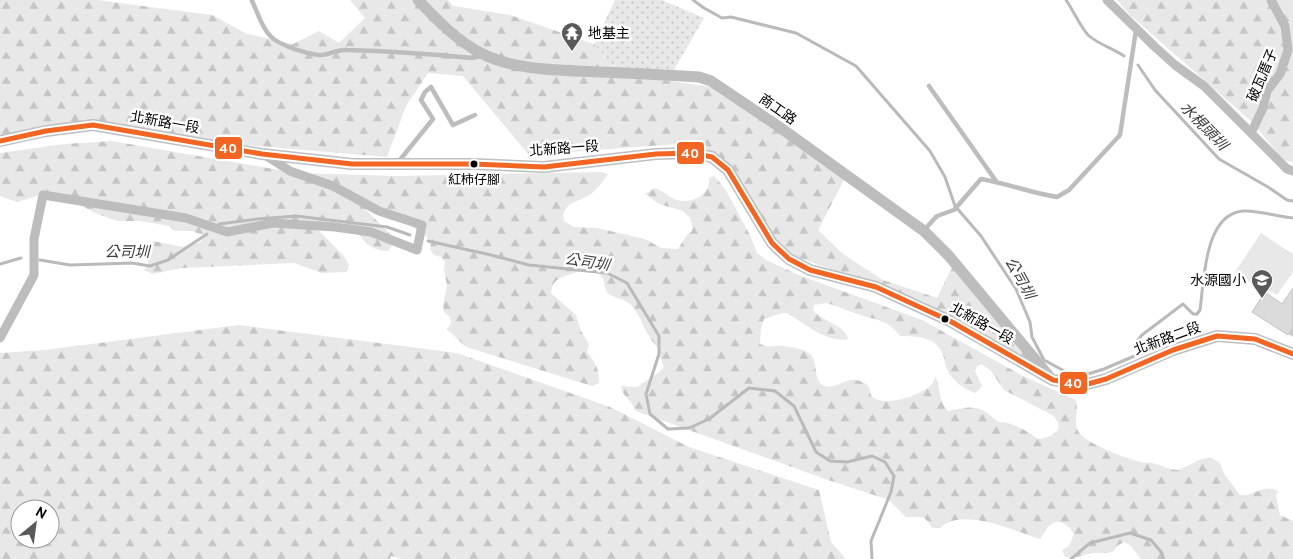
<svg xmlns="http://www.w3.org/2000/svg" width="1293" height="559" font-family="Overpass,'Noto Sans TC',sans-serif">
<defs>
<pattern id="grass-dots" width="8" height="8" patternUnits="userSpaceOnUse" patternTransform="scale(1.25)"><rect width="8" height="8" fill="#e8e8e8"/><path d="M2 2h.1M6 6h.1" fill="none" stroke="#c5c5c5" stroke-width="1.8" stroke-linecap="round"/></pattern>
<pattern id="forest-firs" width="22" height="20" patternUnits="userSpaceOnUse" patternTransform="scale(1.25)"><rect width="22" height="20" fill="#e8e8e8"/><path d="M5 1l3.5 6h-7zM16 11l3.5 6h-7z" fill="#c5c5c5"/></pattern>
</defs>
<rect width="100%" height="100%" fill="#fff"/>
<!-- grass -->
<path fill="url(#grass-dots)" d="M615 0H662L704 18 668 80 621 74 594 44Z"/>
<!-- forest -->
<path fill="url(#forest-firs)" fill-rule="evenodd" d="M0 0H97L212 15 247 34 293 44 319 31 339 43 365 18 350 0H448L453 6 510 15 594 44 621 74 712 87 845 178 818 230 843 254 883 280 937 298 953 265 1053 377 924 302 785 253 730 165 691 143 529 155 463 76 428 73 406 106 387 157 174 139 92 123 0 138Z
M1117 0H1293V162L1283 160 1252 122 1130 15Z
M112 141 297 173 398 176 602 172 608 174C603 181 599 187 592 193 581 202 560 202 564 221L574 227 597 228 632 236 645 239 661 248 678 249 687 235 691 232 693 228 690 218 683 211 659 204 645 194 655 188C663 191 669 197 677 200 692 204 711 195 709 178L714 176 725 189 734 205 751 237 757 253 766 260 801 276 922 320 1021 375 1076 400C1079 410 1073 420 1078 431 1084 443 1127 459 1141 462 1144 463 1148 462 1152 463 1161 465 1169 470 1179 470L1199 460 1210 457 1220 463 1225 475 1240 495C1254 497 1264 483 1278 491L1276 496 1280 515 1293 521V559H1141L1130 545 1124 542 1117 546 1113 552C1107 553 1102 553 1096 553 1084 554 1077 559 1065 557L1062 550 1069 546 1074 534C1070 526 1059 517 1050 525 1046 528 1044 535 1040 539 1015 531 962 506 940 528H932C925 514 920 517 906 517L889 500 825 479 636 411C632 401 622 396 621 386L637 387 658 373 664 367C661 361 660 355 658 348 656 344 651 341 649 336 642 325 639 312 629 303 623 299 613 298 608 293 604 289 605 283 603 279 594 265 579 271 568 275 557 279 553 281 551 293L576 315 581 331 589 344 587 352C595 362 600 370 599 383L592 386 466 347 447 329 451 323 450 317 444 312 443 305 447 285 444 270 445 262 441 257 434 255 430 249 431 242 426 236C406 225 391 200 366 210L391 235 393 244 388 251C360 250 363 229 343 223 335 220 325 226 317 229L344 256 349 265 346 272 322 273 294 263 183 268 152 274 144 270 148 263C145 254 147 249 153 241L183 247 201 242 204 235 191 231H175L169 226 140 221H117L95 213 69 199 40 195 17 202 0 196V153L64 144ZM826 303C837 306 848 311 860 315 876 320 889 320 900 336 913 336 932 336 940 349 945 355 944 364 948 371 952 381 966 390 975 393L979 390 982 386 975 371 977 366 982 364 991 371 1004 390 1052 415C1068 429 1052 438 1038 439 1025 430 1014 422 998 422 979 404 973 406 948 411 938 402 941 387 935 376 934 380 933 384 929 387 917 396 886 407 872 397 870 394 870 389 868 386 867 384 864 383 862 382 847 375 837 390 825 386 812 382 819 360 809 353 803 349 790 347 783 346 775 345 768 349 760 344L761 329 764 319 782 313H787C804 323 828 344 848 339 847 326 821 321 813 310L814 305Z
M239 325 457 353 610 407 689 447 819 490 831 542 846 559H402L391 556 390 559H0V353L45 350ZM20 509H50V539H20Z"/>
<!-- garden -->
<path fill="#e8e8e8" d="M1261 233 1293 254V272L1277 295 1260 284 1257 287 1235 272Z"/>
<!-- shadow -->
<path fill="#0003" d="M1293 290V337L1254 311 1283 305Z"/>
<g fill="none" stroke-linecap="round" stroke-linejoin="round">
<!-- stream -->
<path stroke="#bababa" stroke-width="3" d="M693 0 704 8 722 18 731 17 796 33 856 66 930 151 945 177 955 206 981 236 1016 289 1030 322 1032 337 1044 360 1068 373 1088 374 1104 369 1139 354 1137 341 1142 335 1183 304 1193 314H1197L1200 310C1204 282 1204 214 1243 211 1259 210 1277 217 1293 218
M1066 0C1073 10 1080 26 1088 35 1098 44 1112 48 1124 56
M1138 65 1155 90 1219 159 1268 187 1287 200 1293 201
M219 224 258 219 296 216 387 227 410 235
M428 241 491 255 529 265 607 273 627 283 659 336V354L646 394 650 414 668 429 689 428 709 419 749 388 775 391 794 406 816 452 830 461 847 462 872 456 885 462 894 476 891 492 871 541 872 559
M40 260 70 265 132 263 150 266 168 260 207 234
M0 264 21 258
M1071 559 1090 543 1130 533 1151 540 1162 553 1163 559"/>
</g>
<!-- building -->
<path fill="#dbdbdb" stroke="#c3c3c3" d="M1293 288V328L1288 335 1252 312 1265 292 1282 304Z"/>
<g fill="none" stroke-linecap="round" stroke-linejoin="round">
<!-- service -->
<path stroke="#bdbdbd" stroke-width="4.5" d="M252 1C258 13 263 32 275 40 286 47 304 53 318 55 328 56 336 49 347 50 389 51 431 54 472 58L480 56
M929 86 996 181
M399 161 433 119 421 100 425 92 431 87 453 125 475 115
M925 229 937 216 954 210 981 179C1006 183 1031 193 1057 197L1069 190 1120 135 1136 30"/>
<!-- minor -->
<path stroke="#bdbdbd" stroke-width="9" d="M1107 0 1154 46 1175 65 1204 86 1287 169 1293 171
M1251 133 1263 108 1267 91 1280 74 1288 50 1285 26 1271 0
M0 338 34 275V239L43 195 186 218 227 232 273 223 335 227 371 232 417 250 422 225 379 211 333 186 290 171 265 155"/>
<!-- tertiary -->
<path stroke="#bdbdbd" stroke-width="11" d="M418 0C437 20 458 42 483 54 516 71 563 70 600 72 633 73 666 75 699 77L711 81 778 126 924 231 949 256 1049 376"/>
<!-- secondary -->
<path stroke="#bfbfbf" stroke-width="12" d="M0 141 46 131 93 125 262 154 352 164H472L544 167 656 154 692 153 712 157 728 170 772 243 789 259 810 270 876 287 950 321 1053 380 1084 385 1106 379 1173 350 1217 336 1255 339 1293 354"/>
<!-- bus-1 casing -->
<g stroke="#fff" stroke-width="9">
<path id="bus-1" d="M0 141 46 131 93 125 262 154 352 164H472L544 167 656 154 692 153 712 157 728 170 772 243 789 259 810 270 876 287 950 321 1053 380 1084 385 1106 379 1173 350 1217 336 1255 339 1293 354"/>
</g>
<!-- bus-1 -->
<use href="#bus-1" stroke="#f26522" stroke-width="5"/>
</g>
<!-- icons -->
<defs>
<g id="temple-pin" transform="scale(1.125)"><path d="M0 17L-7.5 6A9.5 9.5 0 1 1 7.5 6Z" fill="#595959" stroke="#fff"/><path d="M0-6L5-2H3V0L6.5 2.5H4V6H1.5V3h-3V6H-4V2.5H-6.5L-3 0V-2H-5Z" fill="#fff"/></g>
<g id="school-pin" transform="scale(1.125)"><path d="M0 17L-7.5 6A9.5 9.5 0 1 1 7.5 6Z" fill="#595959" stroke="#fff"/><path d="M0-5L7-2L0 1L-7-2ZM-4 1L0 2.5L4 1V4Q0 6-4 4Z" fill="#fff"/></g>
</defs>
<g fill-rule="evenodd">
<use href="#temple-pin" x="572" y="33"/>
<use href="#school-pin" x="1262" y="280"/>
</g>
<!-- markers -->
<g fill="#000" stroke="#fff" stroke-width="2">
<circle cx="474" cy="164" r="4.5"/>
<circle cx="945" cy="319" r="4.5"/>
</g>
<g text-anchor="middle" stroke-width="5" stroke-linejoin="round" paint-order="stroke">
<!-- bus labels -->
<g font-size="13" fill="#000" stroke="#fff">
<text x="474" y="184">紅柿仔腳</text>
</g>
<!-- poi labels -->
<g font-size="14" fill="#000" stroke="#fff" text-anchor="start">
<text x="588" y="38">地基主</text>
<text x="1246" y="285" text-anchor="end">水源國小</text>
</g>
<!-- street labels -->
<g font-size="14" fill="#000" stroke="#fff">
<text transform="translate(1262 75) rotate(-67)" y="5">破瓦厝子</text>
<text transform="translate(778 109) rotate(35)" y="5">商工路</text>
<text transform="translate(165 122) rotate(10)" y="5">北新路一段</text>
<text transform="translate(564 148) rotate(-4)" y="5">北新路一段</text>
<text transform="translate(982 323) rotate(29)" y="5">北新路一段</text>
<text transform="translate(1167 338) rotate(-20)" y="5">北新路二段</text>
</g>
<!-- water labels -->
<g font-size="15" font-style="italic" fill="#3d3d3d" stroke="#fff">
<text transform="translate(1204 126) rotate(46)" y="5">水梘頭圳</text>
<text x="127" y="257">公司圳</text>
<text transform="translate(587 262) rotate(9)" y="5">公司圳</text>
<text transform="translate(1020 278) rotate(61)" y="5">公司圳</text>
</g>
</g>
<g stroke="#fff" stroke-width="2">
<rect x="214" y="136" width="29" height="24" rx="5" fill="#f26522"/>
<rect x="676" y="141" width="29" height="24" rx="5" fill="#f26522"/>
<rect x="1059" y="371" width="29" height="24" rx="5" fill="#f26522"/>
</g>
<g font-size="14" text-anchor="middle" font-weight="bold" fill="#fff">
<text x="228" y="153">40</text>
<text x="690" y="158">40</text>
<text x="1073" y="388">40</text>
</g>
<!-- north arrow -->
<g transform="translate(35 524) rotate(29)"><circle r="24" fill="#ffffff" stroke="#999999"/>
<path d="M0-4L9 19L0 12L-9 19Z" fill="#595959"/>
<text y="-8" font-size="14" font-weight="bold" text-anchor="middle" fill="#000000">N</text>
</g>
</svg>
